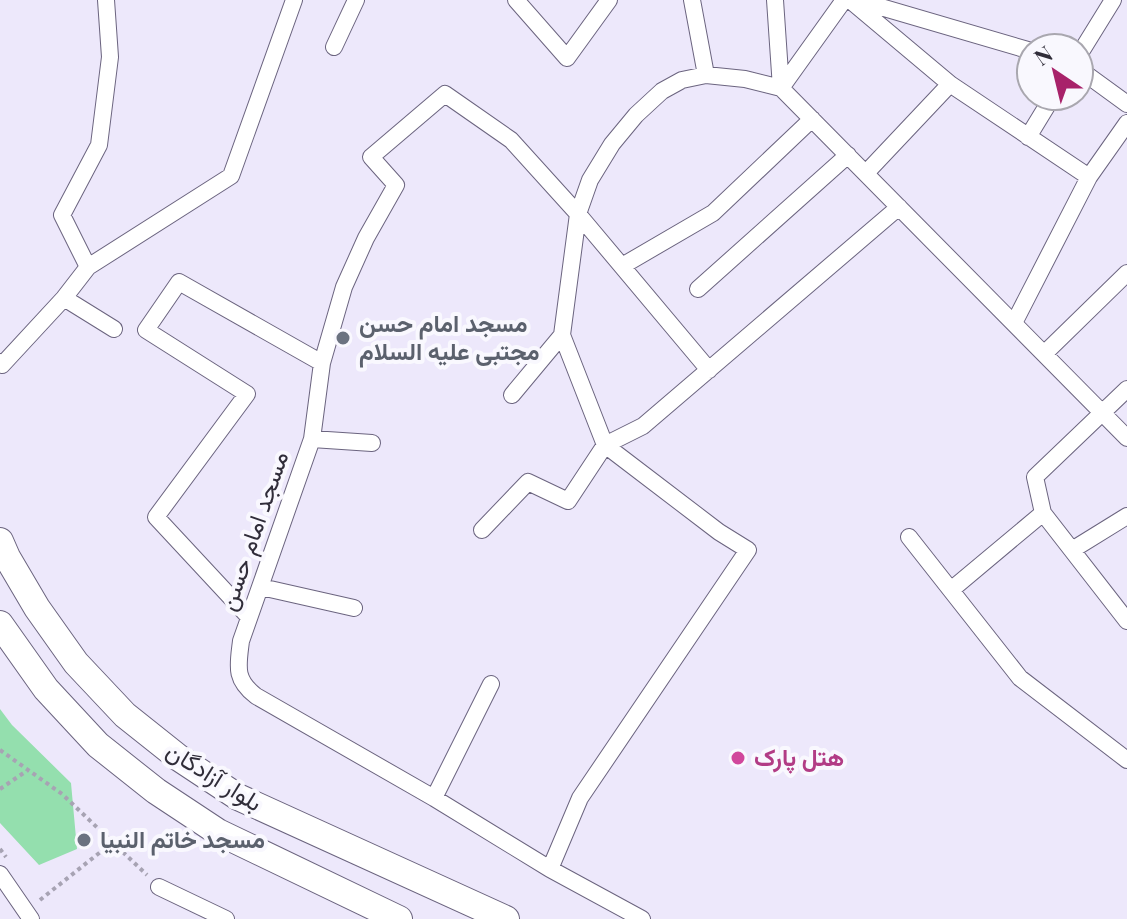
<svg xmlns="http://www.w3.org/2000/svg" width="1127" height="919" font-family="'Playfair Display',Vazirmatn,serif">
<rect width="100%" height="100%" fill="#ede8fb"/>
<!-- green -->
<path fill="#94dfae" d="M0 709 12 725 71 783 77 849 39 865 0 823Z"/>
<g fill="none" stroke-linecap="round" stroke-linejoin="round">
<!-- minor casing -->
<g stroke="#6b647f" stroke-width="18">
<path id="minor" d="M516 0 567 58 609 0
M692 0 706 75
M775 0 781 88
M850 0 950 84
M857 0 1031 51
M334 47 356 0
M1079 55 1113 0
M1079 69 1127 104
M781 88 844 0
M1028 137 1053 96
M866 173 950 84 1089 177 1014 323
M1089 177 1127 123
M622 266 713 213 812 119
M88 267 62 215 99 145 110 57 106 0
M698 289 848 155
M64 298 114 329
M1044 354 1127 273
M0 362 2 365 64 298 88 267 231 176 294 0
M512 395 562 335
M312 439 372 443
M1043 513 1127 621
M482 530 528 482 568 501 605 445 643 426 899 207
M909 537 1020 678 1127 760
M1072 550 1127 516
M261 587 354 608
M951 590 1043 513 1035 477 1127 389
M249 617 156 517 247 394 146 330 179 282 322 363
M434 798 491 684
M550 869 434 798 256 696C234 679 238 666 241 641L312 439 322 363 344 287 366 238 396 185 371 157 445 94 511 140 578 214 709 370
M0 874 31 919
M159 887 226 919
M642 919 550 869 580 798 748 550 719 532 605 445 562 335 578 214 590 180 612 144 636 115 662 91 682 80 706 75 745 79 781 88 1127 438"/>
</g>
<!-- primary casing -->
<g stroke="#6b647f" stroke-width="28">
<path id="primary" d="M0 541 7 557 37 608 76 663 125 715 179 758 238 797 506 919
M0 624 46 689 98 745 156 791 218 832 399 919"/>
</g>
<!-- path -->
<path stroke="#a7a3b3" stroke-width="4" stroke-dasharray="4 4" stroke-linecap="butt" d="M0 750 62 794 147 875
M0 789 28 770
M0 849 6 857
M40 900 113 842"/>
<!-- minor -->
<use href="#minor" stroke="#fff" stroke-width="16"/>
<!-- primary -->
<use href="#primary" stroke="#fff" stroke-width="26"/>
</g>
<!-- markers -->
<g fill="#6b7280" stroke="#f9f8fe" stroke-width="3">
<circle cx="343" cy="338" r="8"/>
<circle cx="84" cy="840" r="8"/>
</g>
<circle fill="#d1479c" stroke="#f9f8fe" stroke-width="3" cx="738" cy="758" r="8"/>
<g text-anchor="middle" stroke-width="8" stroke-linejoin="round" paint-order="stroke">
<!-- worship labels -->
<g font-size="24" font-weight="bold" fill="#5b616d" stroke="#f9f8fe" text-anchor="start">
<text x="359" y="332">مسجد امام حسن<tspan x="359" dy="28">مجتبی علیه السلام</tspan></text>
<text x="100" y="848">مسجد خاتم النبیا</text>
</g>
<!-- street labels -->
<g font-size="24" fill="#302d39" stroke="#f9f8fe">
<text transform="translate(254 531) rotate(-71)" y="8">مسجد امام حسن</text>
<text transform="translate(214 777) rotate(32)" y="8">بلوار آزادگان</text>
</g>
<!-- hotel labels -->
<g font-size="24" font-weight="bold" fill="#b23c85" stroke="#f9f8fe" text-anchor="start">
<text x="754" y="766">هتل پارک</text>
</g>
</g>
<!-- north arrow -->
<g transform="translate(1055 72) rotate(325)"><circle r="38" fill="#f9f8fe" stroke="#a9a7af" stroke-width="2"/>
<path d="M0-6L14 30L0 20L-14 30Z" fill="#a8226a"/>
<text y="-12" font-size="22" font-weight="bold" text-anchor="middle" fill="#302d39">N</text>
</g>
</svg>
